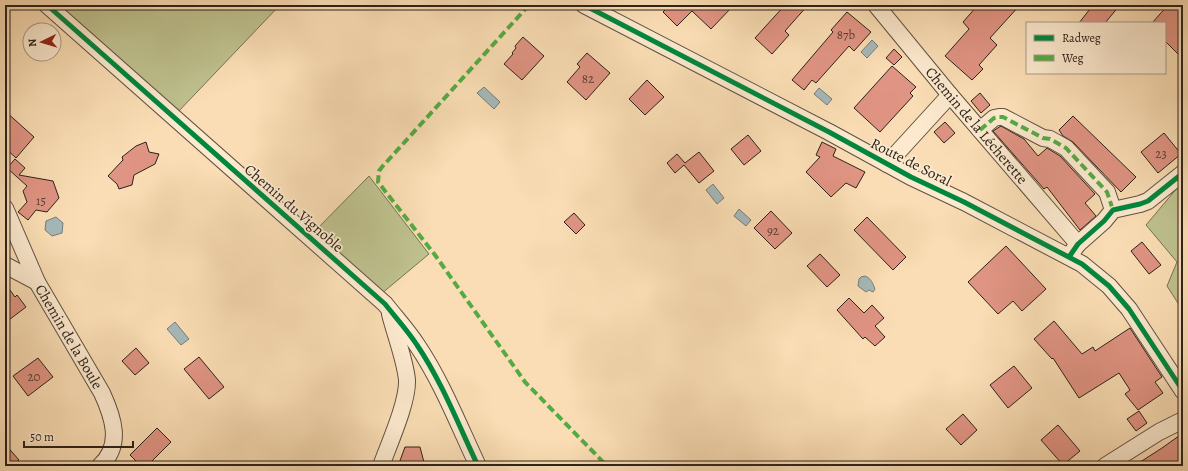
<svg xmlns="http://www.w3.org/2000/svg" width="1188" height="471" font-family="Alegreya,serif">
<rect width="100%" height="100%" fill="#faddb4"/>
<filter id="stains"><feTurbulence type="fractalNoise" baseFrequency=".005" numOctaves="4"/><feColorMatrix values="0 0 0 0 .2 0 0 0 0 .09 0 0 0 0 .02 0 0 0 .5 -.17"/></filter>
<radialGradient id="worn" r=".72"><stop offset=".6" stop-color="#630" stop-opacity="0"/><stop offset="1" stop-color="#630" stop-opacity=".3"/></radialGradient>
<!-- green -->
<path fill="#bec18e" stroke="#767254" d="M59 5H280L176 114 56 8Z
M369 176 429 254 381 294 313 233Z
M1183 181V311L1167 286 1177 262 1146 225Z"/>
<!-- water -->
<path fill="#a5b8b9" stroke="#757c7a" d="M872 40 878 46 867 58 861 52Z
M484 87 500 102 494 109 477 93Z
M819 88 832 99 827 105 814 94Z
M713 184 724 198 717 204 706 190Z
M739 209 751 220 746 226 734 216Z
M56 217 63 223 62 233 52 236 45 230 46 221Z
M865 276C871 278 873 284 875 289L873 292 869 290 866 292 858 286 859 279 861 277Z
M175 322 189 339 181 345 167 329Z"/>
<!-- building -->
<path fill="#e09483" stroke="#2d221b" d="M670 5H734L711 29 692 11 677 26 663 12Z
M785 5H808L785 31 789 35 772 54 755 38Z
M978 5H1020L990 38 997 45 979 65 983 69 972 80 945 56 969 29 963 22Z
M1093 5H1120L1105 23H1079Z
M1168 5H1183V59L1165 41V23H1152Z
M847 12 871 32 854 51 849 46 816 83 812 80 804 90 792 80 833 32 831 30Z
M523 37 544 56 522 80 504 64 513 54 512 53 516 48 515 46Z
M894 49 902 57 894 65 886 58Z
M587 53 610 73 586 100 567 82 580 67 577 64Z
M892 66 916 87 910 93 913 96 880 132 854 108Z
M647 80 664 97 645 115 629 99Z
M980 93 990 105 981 113 971 101Z
M5 111 34 137 16 158 5 148Z
M1073 116 1136 177 1121 192 1073 142 1063 136 1059 130Z
M945 122 955 133 944 143 934 132Z
M1001 126 1024 139 1038 156 1047 148 1060 156 1095 194 1085 203 1096 216 1080 230 1047 187 1044 189 993 131Z
M1164 133 1181 154 1158 173 1141 152Z
M748 135 761 151 744 165 731 149Z
M146 142 149 152 159 154 155 164 134 175 132 185 119 189 117 184 108 176 123 160 122 157 136 146Z
M822 142 836 149 833 156 865 172 856 188 846 183 831 197 806 172 820 157 816 155Z
M699 152 714 171 699 183 684 165 675 173 667 163 677 154 685 163Z
M15 159 25 168 19 175 53 181 59 198 47 212 36 210 28 220 18 212 27 202 23 191 27 186 7 168Z
M771 211 792 233 775 249 754 228Z
M574 213 585 225 576 234 564 222Z
M867 217 906 257 893 270 854 230Z
M1142 242 1161 265 1149 274 1131 251Z
M1006 246 1046 289 1022 311 1013 301 998 314 968 282Z
M820 254 840 275 827 287 807 266Z
M5 283 15 297 17 295 26 307 5 323Z
M849 298 864 313 872 305 884 318 875 326 885 337 875 346 865 337 863 339 837 310Z
M1054 321 1082 354 1093 347 1095 351 1130 328 1162 377 1155 382 1163 393 1138 410 1125 394 1130 390 1119 373 1079 398 1053 358 1052 359 1034 339Z
M136 348 149 363 135 375 122 361Z
M199 357 224 387 209 399 184 369Z
M38 358 53 377 28 396 13 376Z
M1014 366 1032 388 1008 408 990 385Z
M1139 411 1147 423 1136 431 1127 419Z
M963 414 977 430 961 445 946 429Z
M1058 425 1080 451 1063 465 1041 440Z
M157 428 171 442 147 466H141L130 455Z
M1183 433V466H1134L1162 448Z
M5 444 19 460 11 466H5Z
M405 447H420L425 466H398Z"/>
<g fill="none" stroke-linecap="round" stroke-linejoin="round">
<!-- minor casing -->
<g stroke="#605141" stroke-width="18">
<g id="minor">
<path d="M47 5 385 304C396 318 408 331 417 345 442 382 459 426 478 466"/>
<path d="M584 5 829 132 911 177 964 202 1082 264 1109 286 1129 309 1183 391"/>
<path id="s1" d="M876 5 950 95 1078 244"/>
<path d="M980 130 994 118 999 117H1003L1043 138 1050 139 1066 148 1107 192 1113 210"/>
<path d="M887 164 950 95"/>
<path id="s2" d="M5 208 37 282 102 393C113 417 123 445 100 466"/>
<path d="M1072 252 1078 244 1104 221 1113 210 1140 204 1148 201 1183 173"/>
<path d="M5 265 37 282"/>
<path d="M381 466C389 444 408 402 407 380 405 360 395 334 390 314"/>
<path d="M1105 466 1159 432 1183 420"/>
</g>
</g>
<!-- minor -->
<use href="#minor" stroke="#fce9ce" stroke-width="16"/>
<!-- quiet -->
<path stroke="#54aa43" stroke-width="4" stroke-dasharray="8 4" stroke-linecap="butt" d="M529 5 382 167 379 171 378 182 435 255 525 382 607 466
M980 130 994 118 999 117H1003L1043 138 1050 139 1066 148 1107 192 1113 210"/>
<!-- cycleway casing -->
<g stroke="#fce9ce" stroke-width="8">
<path id="cycleway" d="M47 5 385 304C396 318 408 331 417 345 442 382 459 426 478 466
M584 5 829 132 911 177 964 202 1082 264 1109 286 1129 309 1183 391
M1069 257 1078 244 1104 221 1113 210 1140 204 1148 201 1183 173"/>
</g>
<!-- cycleway -->
<use href="#cycleway" stroke="#00873e" stroke-width="5"/>
</g>
<g text-anchor="middle" stroke-width="3.5" stroke-linejoin="round" paint-order="stroke">
<!-- number labels -->
<g font-size="13" fill="#5a3e35">
<text x="846" y="39">87b</text>
<text x="588" y="83">82</text>
<text x="1161" y="158">23</text>
<text x="41" y="205">15</text>
<text x="773" y="235">92</text>
<text x="34" y="381">20</text>
</g>
<!-- street labels -->
<g font-size="15" fill="#2d221b" stroke="#fce9ce">
<text dy="5" stroke="none"><textPath href="#s1" startOffset="157">Chemin de la Lécherette</textPath></text>
<text transform="translate(911 162) rotate(27)" y="5">Route de Soral</text>
<text transform="translate(294 208) rotate(41)" y="5">Chemin du Vignoble</text>
<text dy="5" stroke="none"><textPath href="#s2" startOffset="144">Chemin de la Boule</textPath></text>
</g>
</g>
<!-- margin -->
<rect width="1188" height="471" fill="none" stroke="#faddb4" stroke-width="20"/>
<rect x="6" y="6" width="1176" height="459" fill="none" stroke="#2d221b" stroke-width="2"/>
<rect x="10" y="10" width="1168" height="451" fill="none" stroke="#2d221b"/>
<!-- legend -->
<rect x="1026" y="22" width="140" height="52" fill="#fce9ce" stroke="#a99986"/>
<rect x="1034" y="35" width="20" height="6" fill="#00873e" stroke="#a99986"/>
<text x="1062" y="42" font-size="12" fill="#2d221b">Radweg</text>
<rect x="1034" y="55" width="20" height="6" fill="#54aa43" stroke="#a99986"/>
<text x="1062" y="62" font-size="12" fill="#2d221b">Weg</text>
<!-- north arrow -->
<g transform="translate(42 42) rotate(265)"><circle r="19" fill="#fce9ce" stroke="#a99986"/>
<path d="M0-3L7 15L0 10L-7 15Z" fill="#8f2418"/>
<text y="-6" font-size="11" font-weight="bold" text-anchor="middle" fill="#2d221b">N</text>
</g>
<!-- scale -->
<path d="M24 441v6h109v-6" fill="none" stroke="#2d221b" stroke-width="2"/>
<text x="30" y="441" font-size="12" fill="#2d221b" stroke="#fce9ce" stroke-width="3" paint-order="stroke">50 m</text>
<rect width="100%" height="100%" filter="url(#stains)"/>
<rect width="100%" height="100%" fill="url(#worn)"/>
</svg>
